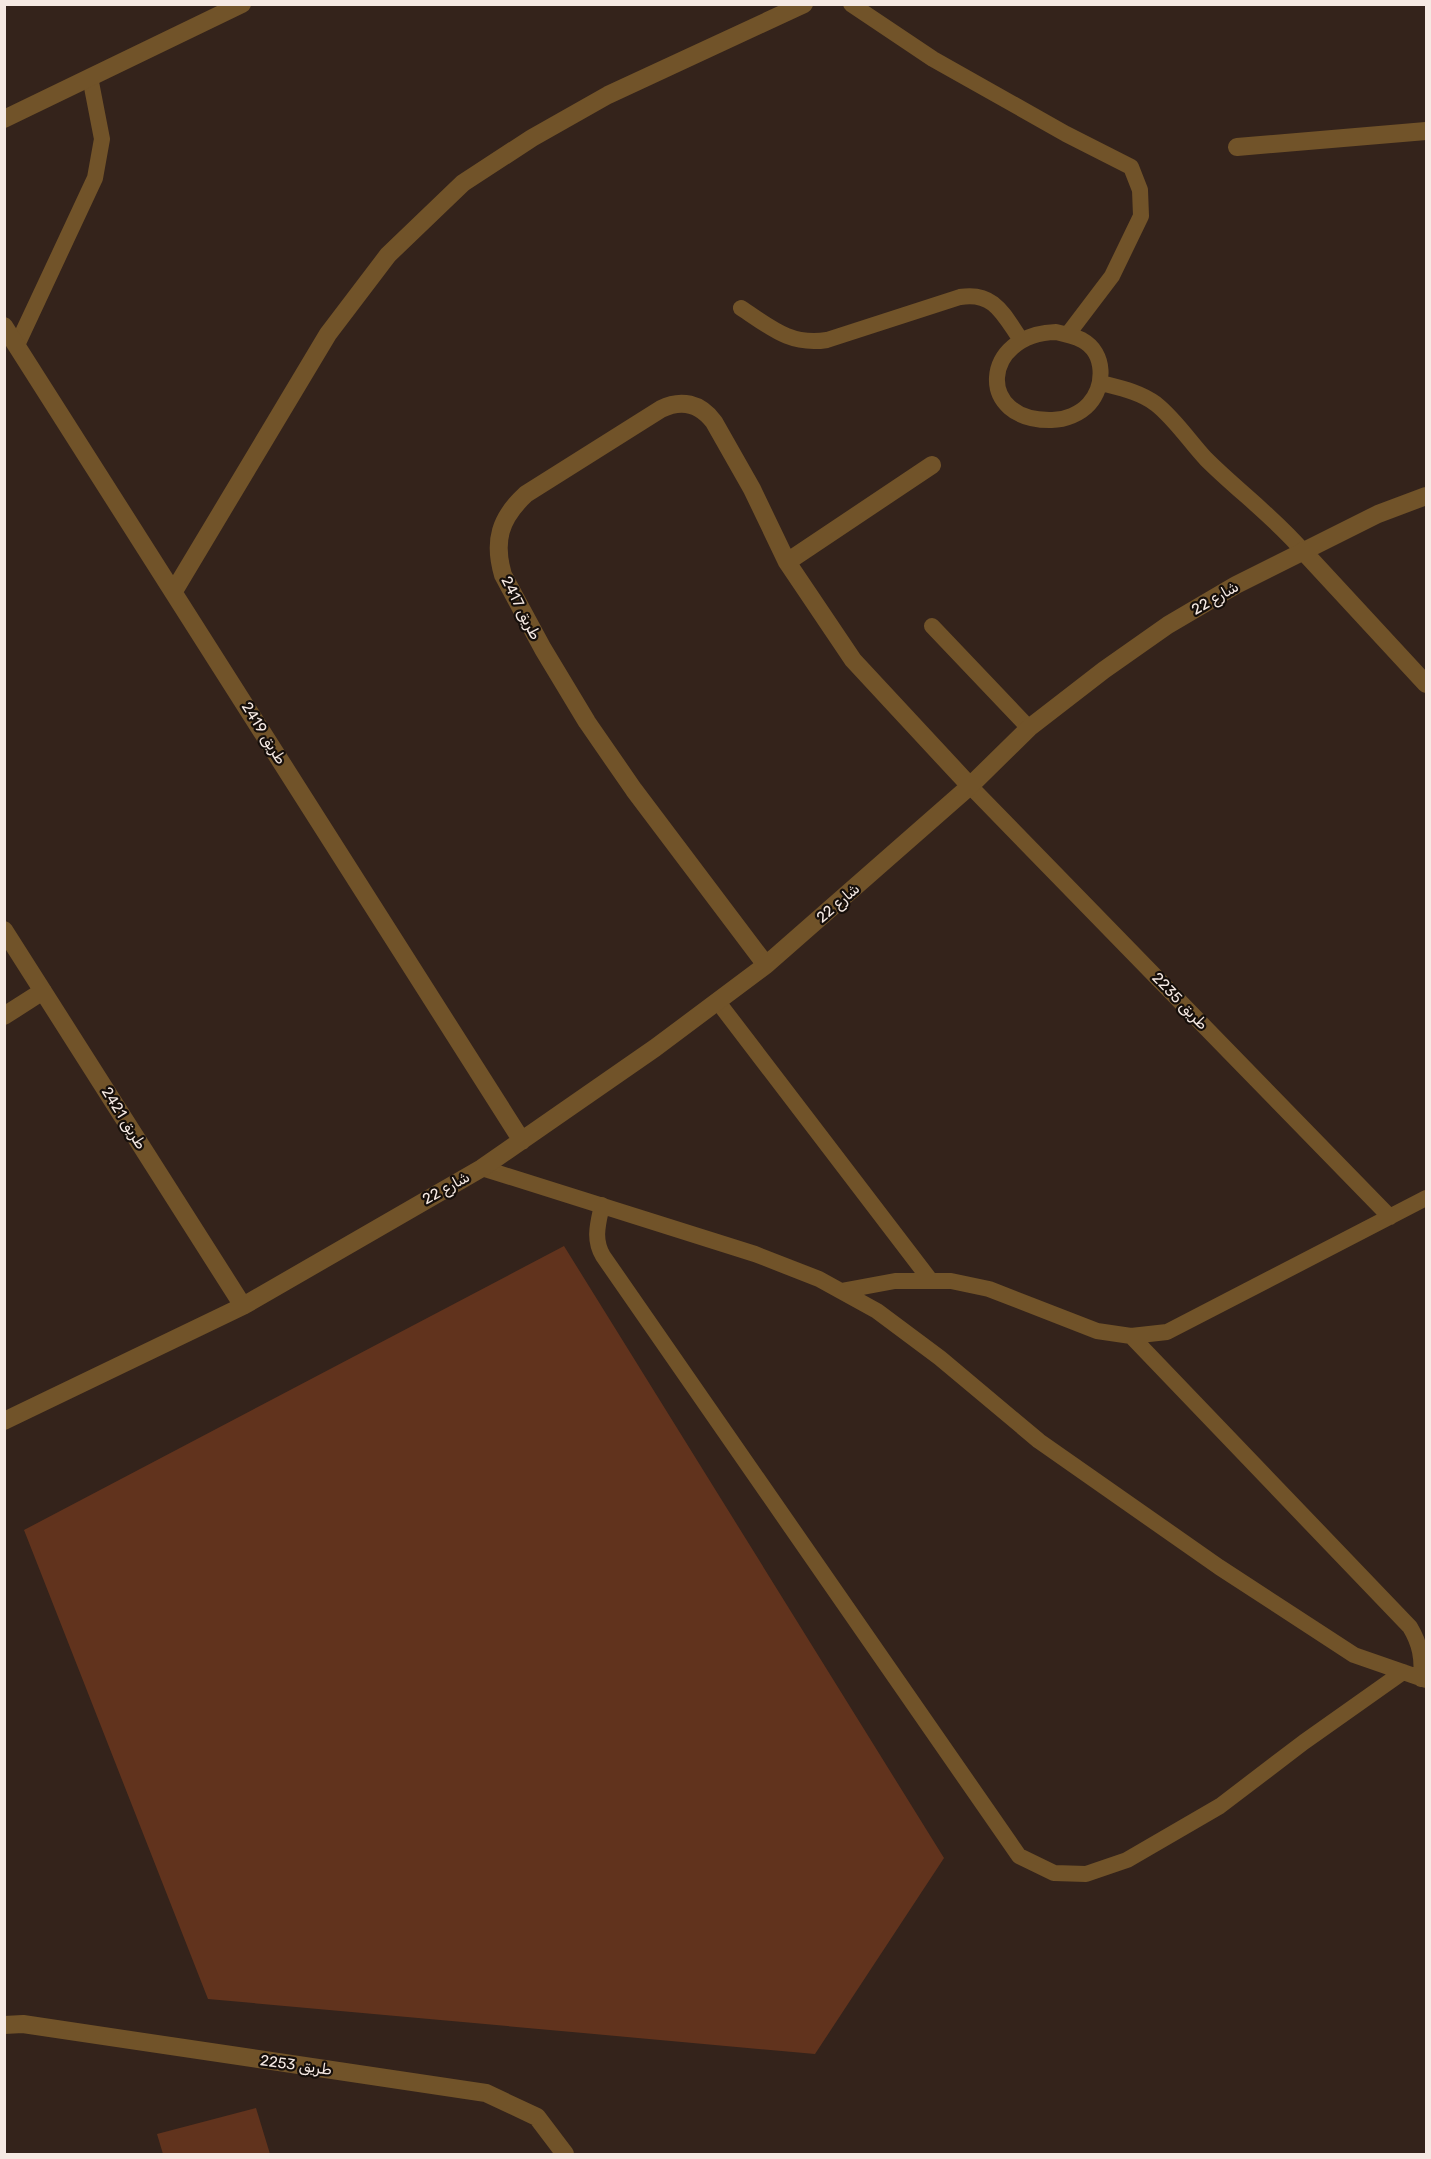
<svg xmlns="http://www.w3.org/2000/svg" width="1431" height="2159" font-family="Rubik,'Noto Sans Arabic',sans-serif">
<rect width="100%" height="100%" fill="#34231b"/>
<!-- green -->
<path fill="#61331d" d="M564 1246 944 1858 815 2054 208 1999 24 1530Z
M256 2108 270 2154H163L157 2134Z"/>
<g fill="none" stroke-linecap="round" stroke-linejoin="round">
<!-- service -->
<path stroke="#715329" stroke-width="16" d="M851 4 933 59 1066 134 1131 167 1140 190 1141 216 1112 276 1068 334
M741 308C770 327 790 346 827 340L960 297C995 291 1004 316 1021 340
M1056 332C1065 334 1074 336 1082 340 1106 353 1105 386 1089 404 1080 414 1065 420 1052 420 975 422 981 334 1056 332Z
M17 345 95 178 102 139 90 77
M1101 383C1120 388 1140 392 1156 404 1176 420 1189 441 1206 459 1238 491 1274 517 1303 551
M932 626 1029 728
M970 786 1390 1217
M718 1002 931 1281
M482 1168 755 1254 819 1279 877 1311 940 1358 1039 1441 1219 1567 1354 1655 1426 1680
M602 1205C598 1224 593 1239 603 1256L1019 1856 1054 1873 1086 1874 1127 1860 1220 1806 1304 1742 1403 1672
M841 1291 895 1281H951L989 1289 1097 1331 1131 1336 1167 1332 1426 1198
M1131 1336 1410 1627C1420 1644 1423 1658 1421 1679"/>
<!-- minor -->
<path stroke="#715329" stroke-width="18" d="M4 119 242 4
M1237 147 1426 131
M4 326 522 1141
M1303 551 1426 684
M787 562 932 465
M174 591 328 334 388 255 463 183 532 138 608 95 804 4
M4 930 243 1306
M766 965 634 790 587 722 543 649 503 575C493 541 500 518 526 494L661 409C681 399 700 403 714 422L752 489 787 562 853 660 970 786
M4 1016 43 991
M4 1421 243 1306 482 1168 655 1048 766 965 970 786 1029 728 1104 670 1168 625 1236 585 1378 514 1426 496
M4 2025 23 2024 486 2093 537 2117 565 2154"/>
</g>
<g text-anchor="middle" stroke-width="4.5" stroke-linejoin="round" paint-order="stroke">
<!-- street labels -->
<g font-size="15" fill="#f5e9e3" stroke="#160f0b">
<text transform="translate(1215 598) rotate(-30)" y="5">شارع 22</text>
<text transform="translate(521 608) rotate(63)" y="5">طريق 2417</text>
<text transform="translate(264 733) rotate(58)" y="5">طريق 2419</text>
<text transform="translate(838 903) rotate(-41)" y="5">شارع 22</text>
<text transform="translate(1180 1001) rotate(46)" y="5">طريق 2235</text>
<text transform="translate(124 1118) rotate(58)" y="5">طريق 2421</text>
<text transform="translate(446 1188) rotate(-29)" y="5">شارع 22</text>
<text transform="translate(296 2065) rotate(8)" y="5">طريق 2253</text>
</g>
</g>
<!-- border -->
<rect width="1431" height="2159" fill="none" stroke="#f5e9e3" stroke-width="12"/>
</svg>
